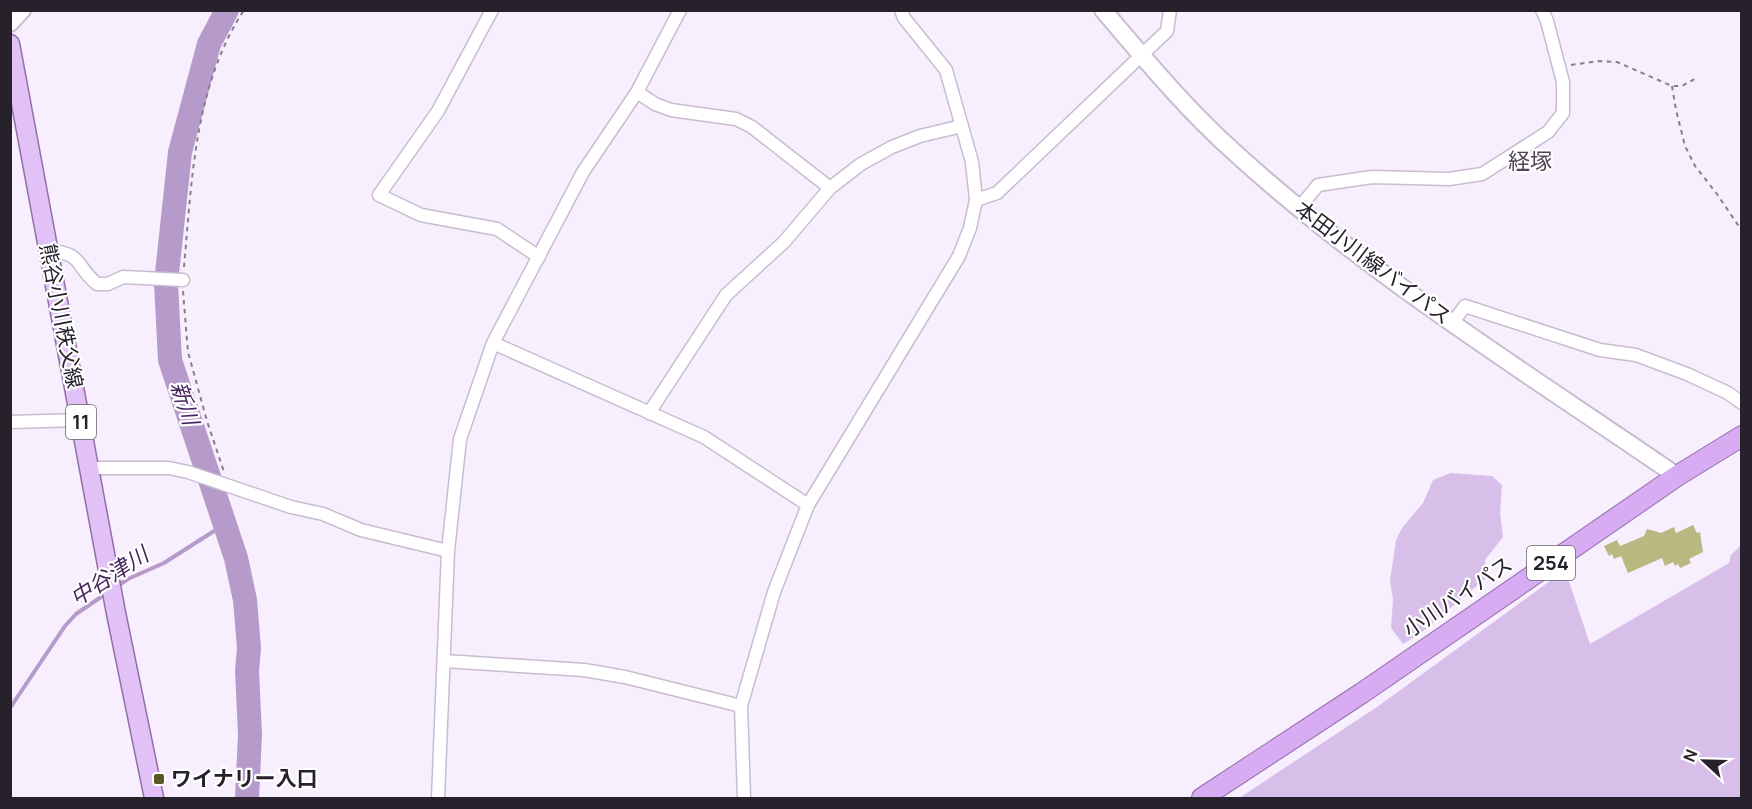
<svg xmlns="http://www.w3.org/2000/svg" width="1752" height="809" font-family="Manrope,'Noto Sans JP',sans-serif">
<rect width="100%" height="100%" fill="#f7effd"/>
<!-- green -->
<path fill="#d8bfe9" d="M1451 473 1492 476 1502 485 1500 513 1503 537 1485 560 1486 578 1421 633 1403 644 1391 628 1393 599 1390 581 1396 540 1402 528 1423 503 1433 480Z
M1741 545V798H1239L1377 707 1565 570 1590 644 1729 563 1731 555Z"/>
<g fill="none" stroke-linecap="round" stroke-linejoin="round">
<!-- stream -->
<path stroke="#b69ac9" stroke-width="4" d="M116 587 128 579 164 563 225 524
M10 708 65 626 76 614 107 593"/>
<!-- river -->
<path stroke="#b69ac9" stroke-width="24" d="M227 10 209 44 180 152 166 283 170 360 236 558 245 600 249 648 247 671 250 735 247 798"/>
</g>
<!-- building -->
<path fill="#b9b880" d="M1693 525 1697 533 1700 532 1703 552 1689 559 1691 563 1680 568 1678 564 1675 566 1673 562 1665 566 1662 558 1628 573 1621 556 1614 559 1612 554 1609 556 1604 546 1617 540 1620 546 1644 536 1647 529 1661 533 1674 527 1676 533Z"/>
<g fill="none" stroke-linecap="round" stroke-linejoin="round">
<!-- minor casing -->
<g stroke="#c9bcd2" stroke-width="15">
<path id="minor" d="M492 10 438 111 379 195 421 215 497 229 539 257
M637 92 655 104 671 110 736 119 752 127 830 188
M976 200 997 193 1167 31 1170 10
M1299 208 1318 185 1372 177 1449 179 1482 174 1548 132 1563 113V82L1547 21 1542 10
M48 250C86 255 73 264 97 284H108L123 277 183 280
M1453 322 1465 306 1600 350 1636 355 1687 374 1728 393 1742 403
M493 343 704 437 808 505
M649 413 726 295 784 242 830 188 861 164 892 147 920 136 962 126
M10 422 81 420
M90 468H169L188 472 291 507 323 514 361 530 448 551
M444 661 584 670 625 677 741 706
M438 798 448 551 460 439 493 343 583 172 637 92 680 10
M744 798 741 706 774 592 808 505 959 256 970 228 976 200 972 162 946 70 904 18 901 10"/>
</g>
<!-- secondary casing -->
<g stroke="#c9bcd2" stroke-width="20">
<path id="secondary" d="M1103 10C1145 59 1185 108 1233 151 1367 274 1527 373 1677 476
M10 23 22 10"/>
</g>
<!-- primary casing -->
<g stroke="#936eab" stroke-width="21">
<path id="primary" d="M10 44 116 613 154 798"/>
</g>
<!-- trunk casing -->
<g stroke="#936eab" stroke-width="22">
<path id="trunk" d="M1202 798 1362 693 1677 476 1742 436"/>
</g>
<!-- path -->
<path stroke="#87808b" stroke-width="2" stroke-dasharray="4.5 4.5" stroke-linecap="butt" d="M1571 65 1599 61 1617 62 1672 86H1682L1698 77
M1672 86 1676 110 1685 146 1695 166 1717 194 1742 231
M184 267C192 180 194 86 244 10
M183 291 188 352 207 421 224 472"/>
<!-- minor -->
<use href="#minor" stroke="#fff" stroke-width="12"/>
<!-- secondary -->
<use href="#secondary" stroke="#fff" stroke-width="16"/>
<!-- primary -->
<use href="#primary" stroke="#e1c1f6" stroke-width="18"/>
<!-- trunk -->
<use href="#trunk" stroke="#d7acf3" stroke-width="20"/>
</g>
<!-- markers -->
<rect fill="#5b5926" stroke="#fff" stroke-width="2" x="153" y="773" width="12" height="12" rx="3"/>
<g text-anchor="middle" stroke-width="4.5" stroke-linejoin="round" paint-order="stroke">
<!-- shield labels -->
<g fill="#fff" stroke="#67646a" stroke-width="1.5">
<rect x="66" y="405" width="30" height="34" rx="4.5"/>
<rect x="1527" y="546" width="48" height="34" rx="4.5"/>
</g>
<g font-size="20" font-weight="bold" fill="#26212a">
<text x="81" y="429">11</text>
<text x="1551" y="570">254</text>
</g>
<!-- street labels -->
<g font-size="21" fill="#26212a" stroke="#fff">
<text transform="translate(1373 263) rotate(37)" y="7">本田小川線バイパス</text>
<text transform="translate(61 316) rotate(79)" y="7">熊谷小川秩父線</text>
<text transform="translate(1458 597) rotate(-34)" y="7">小川バイパス</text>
</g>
<!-- poi labels -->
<g font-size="21" font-weight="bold" fill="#26212a" stroke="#fff" text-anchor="start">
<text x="171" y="786">ワイナリー入口</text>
</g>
<!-- neighbourhood labels -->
<g font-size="22" fill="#4f4456" stroke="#fff">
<text x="1530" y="169">経塚</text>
</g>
<!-- water labels -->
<g font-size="22" font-style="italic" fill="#49245f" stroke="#fff">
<text transform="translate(185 403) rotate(72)" y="8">新川</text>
<text transform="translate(109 576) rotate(-33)" y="8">中谷津川</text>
</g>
</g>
<!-- border -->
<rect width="1752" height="809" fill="none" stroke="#26212a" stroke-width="24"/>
<!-- north arrow -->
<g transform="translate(1704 761) rotate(292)" stroke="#ffffff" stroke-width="4.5" paint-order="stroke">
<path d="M0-4.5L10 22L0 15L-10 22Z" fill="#26212a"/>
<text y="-9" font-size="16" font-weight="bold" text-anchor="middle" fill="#26212a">N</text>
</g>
</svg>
